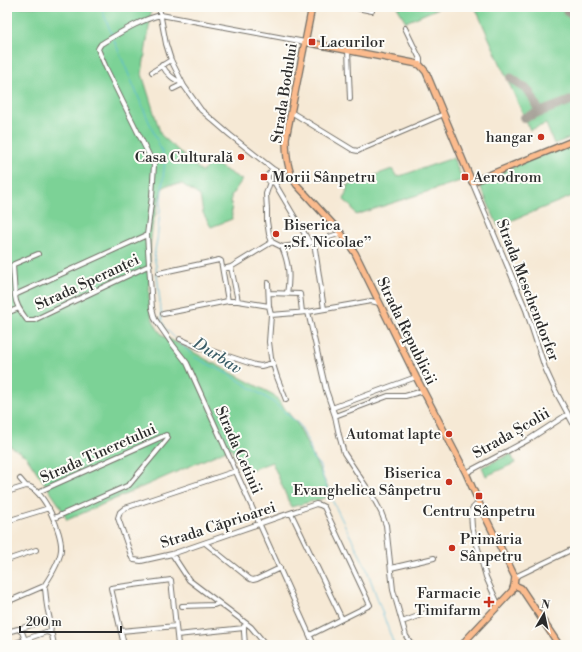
<svg xmlns="http://www.w3.org/2000/svg" width="582" height="652" font-family="'Libre Bodoni',serif">
<rect width="100%" height="100%" fill="#fdfcf7"/>
<filter id="ink" filterUnits="userSpaceOnUse"><feTurbulence type="fractalNoise" baseFrequency=".025" numOctaves="2"/><feDisplacementMap in="SourceGraphic" scale="8" xChannelSelector="R" yChannelSelector="G"/><feConvolveMatrix kernelMatrix="1 2 1 2 8 2 1 2 1" color-interpolation-filters="sRGB"/></filter>
<filter id="wash" filterUnits="userSpaceOnUse"><feTurbulence type="fractalNoise" baseFrequency=".012" numOctaves="4" result="noise"/><feDisplacementMap in="SourceGraphic" scale="16" xChannelSelector="R" yChannelSelector="G"/><feGaussianBlur stdDeviation="0.9" result="paint"/><feColorMatrix in="noise" values="0 0 0 0 0 0 0 0 0 0 0 0 0 0 0 0 0 1.4 0 .05"/><feComposite in="paint" operator="in"/></filter>
<g filter="url(#wash)">
<rect width="100%" height="100%" fill="#f6e9d5"/>
<!-- green -->
<path fill="#7cd296" stroke="#547e60" d="M7 7H152L142 74 161 135 202 172 212 162 242 180 231 196 232 219 211 227 203 213 200 196 182 184 167 185 162 189 153 223 150 246 149 298 150 310 153 320 157 328 163 336 185 347 209 361 253 384 274 395 298 425 332 496 291 507 272 462 242 473 231 448 67 520 60 506 26 456 8 445 7 439Z
M397 7H441L406 22Z
M475 7H575V136L554 144 546 124 530 130Z
M575 142V195L498 226 478 181Z
M453 158 463 180 356 215 351 206 344 200 348 185 392 169 397 177Z
M511 454 515 463 486 476 482 467Z"/>
<g fill="none" stroke-linecap="round" stroke-linejoin="round">
<!-- stream -->
<path stroke="#57b9d6" stroke-width="1" d="M101 7 112 35
M113 38 165 159 157 241C155 249 153 257 156 265L162 321 165 328 194 357 232 376 273 402 300 425 310 446 312 457 320 466 321 471 328 492 366 567 394 645"/>
<!-- taxiway -->
<path stroke="#908a80" stroke-width="9" d="M511 78 529 91 540 113
M524 118 575 99"/>
<!-- runway -->
<path stroke="#908a80" stroke-width="23" d="M573 7 575 8"/>
</g>
</g>
<g filter="url(#ink)">
<g fill="none" stroke-linecap="round" stroke-linejoin="round">
<!-- minor casing -->
<g stroke="#726e66" stroke-width="6">
<path id="minor" d="M159 7 166 44 171 60 184 86 201 110 230 135 273 169 295 182
M352 7 372 11
M405 28 420 59V65
M305 42 161 15C139 20 120 33 101 44L99 47 98 49 107 70 154 165 152 196 147 235 152 308 155 319 159 325 173 345 187 363 314 645
M348 50 350 99
M162 65C167 75 174 79 183 84
M152 72 171 60
M173 89 183 84
M291 112 353 150 358 151 362 149 444 114
M273 169 268 175V180C274 186 279 180 283 175
M270 182 266 194 267 210V221L269 234 272 242 282 247 314 242 341 233
M274 182 310 243
M472 182 526 310 545 368 556 392 575 427
M147 235 17 294 15 296C16 306 22 313 27 320H34L150 265
M314 242 324 309
M282 247C289 264 290 276 287 294
M231 267 238 301
M223 269 231 267 272 242
M159 273 219 260 221 261 228 301
M268 283 269 306 271 315 269 342 271 358 277 377 286 400
M269 293 300 294 302 312
M15 296 13 265 14 264 38 254
M308 312 326 390 335 416 339 435 344 453 373 497 381 512 386 525 393 590 406 636 412 645
M7 313 19 308
M163 314 228 301H238L269 306
M271 315 308 312 371 301 379 303
M180 339 203 349 219 353 255 365 261 366 273 363
M332 408 416 377
M335 416 388 396H405L423 391
M236 471 125 508 120 512 118 518 132 558 134 560 141 561 172 554 316 504 320 505 324 507 370 605 310 635
M466 473 528 440 568 414
M20 479 26 486C43 487 63 534 61 550 60 560 50 577 44 586L45 589C46 595 46 601 47 606 48 615 53 624 50 633
M7 492 26 486
M38 492 166 435 168 438 129 485 54 518
M479 502 472 509 471 513 472 527 486 577 499 606
M291 513 342 619
M7 521 49 508
M205 543 250 579 253 580 257 579 280 568
M172 554 189 580 251 627 266 645
M7 560 36 550
M391 568 434 558
M515 577 575 548
M7 602 44 586
M182 606 214 605 219 603
M402 622 429 612 430 614 447 608
M244 626V632L245 645
M19 629 37 623
M121 631 176 626
M7 632 18 629 22 632 25 640
M50 633 52 635 54 645
M177 635 244 628
M10 645 46 632 50 633
M124 645 111 588 171 580 178 645"/>
</g>
<!-- major casing -->
<g stroke="#726e66" stroke-width="8">
<path id="major" d="M312 7 286 138C286 154 287 172 297 185L341 233 355 253 416 377 466 473 483 512 515 577 514 585 512 591 466 640 463 645
M305 42 413 63 420 65 426 72 472 182 575 140
M514 585 521 588 559 645"/>
</g>
<!-- minor -->
<use href="#minor" stroke="#fff" stroke-width="4"/>
<!-- major -->
<use href="#major" stroke="#fbbb8d" stroke-width="5.5"/>
</g>
</g>
<!-- markers -->
<g fill="#c8321e" stroke="#fdfcf7" stroke-width="1.5">
<rect x="308" y="38" width="8" height="8" rx="2"/>
<circle cx="541" cy="137" r="4"/>
<circle cx="241" cy="157" r="4"/>
<rect x="260" y="173" width="8" height="8" rx="2"/>
<rect x="461" y="173" width="8" height="8" rx="2"/>
<circle cx="276" cy="234" r="4"/>
<circle cx="449" cy="434" r="4"/>
<circle cx="449" cy="482" r="4"/>
<rect x="475" y="492" width="8" height="8" rx="2"/>
<circle cx="452" cy="548" r="4"/>
<path d="M487 596h4v4h4v4h-4v4h-4v-4h-4v-4h4z"/>
</g>
<g text-anchor="middle" stroke-width="4" stroke-linejoin="round" paint-order="stroke">
<!-- poi labels -->
<g font-size="15" fill="#2b2b2b" stroke="#fdfcf7" text-anchor="start">
<text x="320" y="47">Lacurilor</text>
<text x="533" y="142" text-anchor="end">hangar</text>
<text x="233" y="162" text-anchor="end">Casa Culturală</text>
<text x="272" y="182">Morii Sânpetru</text>
<text x="473" y="182">Aerodrom</text>
<text x="284" y="230">Biserica<tspan x="284" dy="17">„Sf. Nicolae”</tspan></text>
<text x="441" y="439" text-anchor="end">Automat lapte</text>
<text x="441" y="478" text-anchor="end">Biserica<tspan x="441" dy="17">Evanghelica Sânpetru</tspan></text>
<text x="479" y="516" text-anchor="middle">Centru Sânpetru</text>
<text x="460" y="544">Primăria<tspan x="460" dy="17">Sânpetru</tspan></text>
<text x="481" y="598" text-anchor="end">Farmacie<tspan x="481" dy="17">Timifarm</tspan></text>
</g>
<!-- street labels -->
<g font-size="15" fill="#2b2b2b" stroke="#fdfcf7">
<text transform="translate(284 93) rotate(-81)" y="5">Strada Bodului</text>
<text transform="translate(87 282) rotate(-25)" y="5">Strada Speranței</text>
<text transform="translate(528 290) rotate(69)" y="5">Strada Meschendorfer</text>
<text transform="translate(407 331) rotate(64)" y="5">Strada Republicii</text>
<text transform="translate(511 433) rotate(-30)" y="5">Strada Școlii</text>
<text transform="translate(239 450) rotate(66)" y="5">Strada Cetinii</text>
<text transform="translate(98 453) rotate(-24)" y="5">Strada Tineretului</text>
<text transform="translate(218 525) rotate(-18)" y="5">Strada Căprioarei</text>
</g>
<!-- water labels -->
<g font-size="16" font-style="italic" fill="#3a5d67" stroke="#fdfcf7">
<text transform="translate(218 355) rotate(32)" y="6">Durbav</text>
</g>
</g>
<!-- margin -->
<rect width="582" height="652" fill="none" stroke="#fdfcf7" stroke-width="24"/>
<!-- north arrow -->
<g transform="translate(544 614) rotate(9)" stroke="#fdfcf7" stroke-width="3" paint-order="stroke">
<path d="M0-3L7 15L0 10L-7 15Z" fill="#2b2b2b"/>
<text y="-6" font-size="11" font-weight="bold" text-anchor="middle" fill="#2b2b2b">N</text>
</g>
<!-- scale -->
<path d="M20 626v6h101v-6" fill="none" stroke="#2b2b2b" stroke-width="2"/>
<text x="26" y="626" font-size="12" fill="#2b2b2b" stroke="#fdfcf7" stroke-width="3" paint-order="stroke">200 m</text>
</svg>
